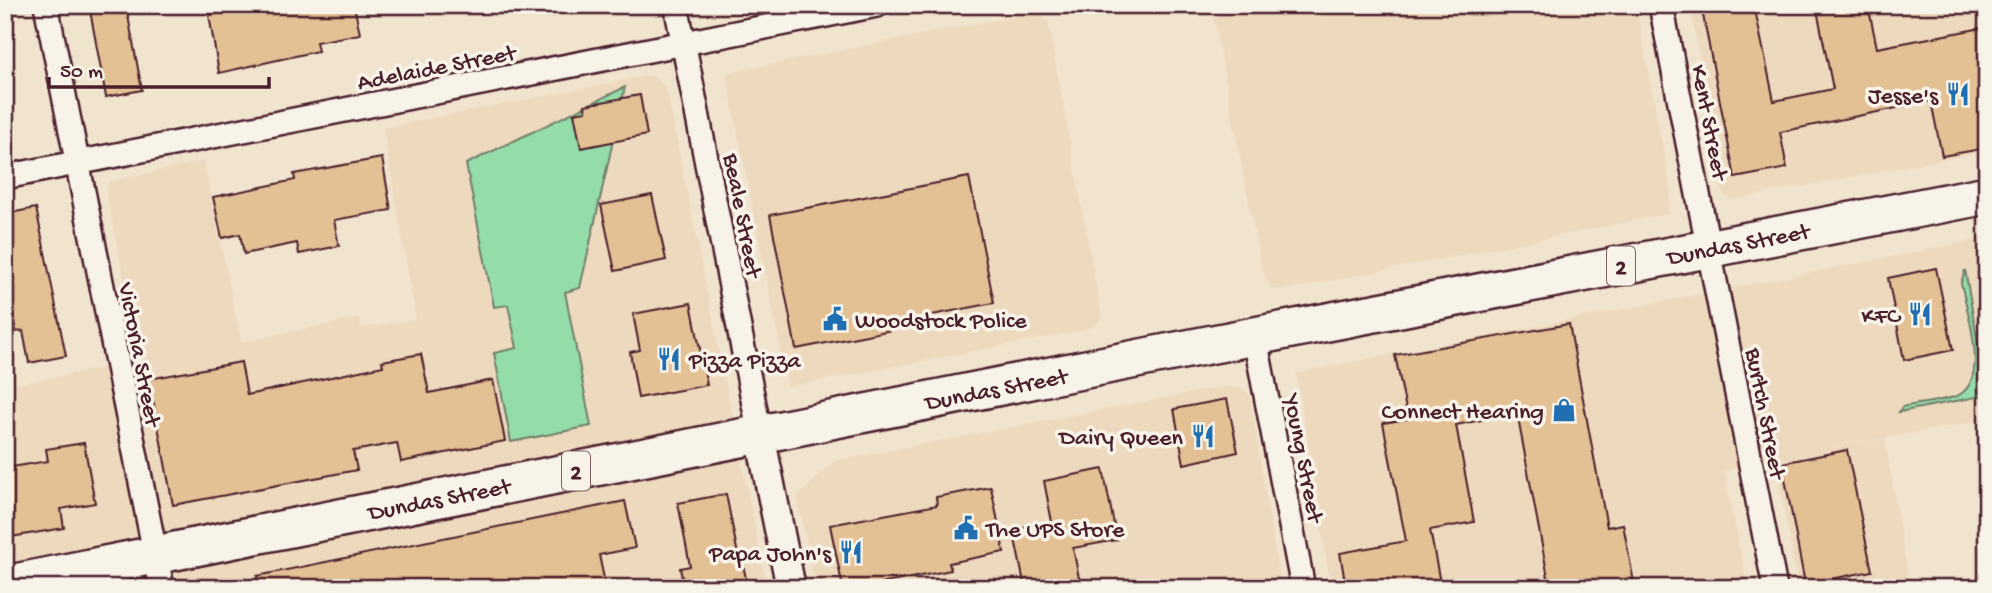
<svg xmlns="http://www.w3.org/2000/svg" width="1992" height="593" font-family="'Gochi Hand',sans-serif">
<rect width="100%" height="100%" fill="#f1e4cf"/>
<filter id="ink" filterUnits="userSpaceOnUse"><feTurbulence type="fractalNoise" baseFrequency=".0143" numOctaves="2"/><feDisplacementMap in="SourceGraphic" scale="14" xChannelSelector="R" yChannelSelector="G"/><feConvolveMatrix kernelMatrix="1 2 1 2 8 2 1 2 1" color-interpolation-filters="sRGB"/></filter>
<g filter="url(#ink)">
<!-- built -->
<path fill="#edd9be" d="M1211 5H1636L1671 191 1668 214 1290 289H1271L1261 267Z
M1690 5H1987V151L1731 200 1724 195 1721 187Z
M1031 13H1039L1048 21 1102 318 1092 327 1080 331 788 387 726 73Z
M645 76H653L666 87 767 588H5V386L142 361 106 193 108 182 204 161 241 342 359 318 362 328 416 319 383 128Z
M1987 238V420L1823 449 1885 439 1910 588H1799L1774 459 1724 471 1748 588H1331L1296 373Z
M1227 386 1245 390 1250 397 1281 588H816L797 497 834 461Z"/>
<!-- green -->
<path fill="#94dcaa" stroke="#6f7e6a" stroke-width="2" d="M625 87 580 288 565 292 591 426 511 442 494 353 517 348 508 305 494 307 466 164Z
M1965 270 1987 395 1899 412 1902 407C1919 403 1940 402 1957 396 1991 381 1967 311 1961 283Z"/>
<!-- building -->
<path fill="#e4c095" stroke="#4a1f2b" stroke-width="2" d="M89 5H126L142 90 106 97Z
M264 5H354L360 34 316 42 318 51 219 73 209 15Z
M1701 5H1754L1774 101 1833 89 1816 5H1868L1877 48 1987 27V148L1942 156 1931 101 1780 132 1787 168 1735 178Z
M640 95 647 135 581 148 574 113 586 111 585 105Z
M382 158 391 210 334 220 339 246 299 254 297 243 244 254 240 234 222 238 213 197 295 180 294 174Z
M969 177 994 303 896 322 897 329 796 349 770 215Z
M652 195 666 260 615 271 601 205Z
M36 208 66 356 29 363 23 331 16 332 9 296 5 297V214Z
M1936 268 1953 350 1904 360 1888 278Z
M691 303 707 385 638 398 630 352 640 350 633 314Z
M1569 324 1607 527 1623 524 1635 588H1550L1517 413 1456 425 1474 522 1430 530 1441 588H1346L1340 553 1406 541 1383 423 1408 419 1395 355Z
M421 354 429 393 493 380 505 441 401 462 397 443 353 451 357 470 173 505 149 379 241 362 247 395 383 366 382 361Z
M1227 399 1238 452 1184 464 1174 409Z
M84 443 95 503 61 509 64 528 5 538V468L48 461 46 449Z
M1847 450 1872 571 1805 584 1782 463Z
M1103 469 1117 540 1073 548 1081 588H1025L1013 529 1052 522 1044 481Z
M991 487 1004 552 949 563 951 570 860 588H843L830 525 937 505 936 497Z
M726 494 739 560H742L748 588H684L680 568 690 566 678 503Z
M625 501 635 548 599 555 606 588H258L257 576Z"/>
<g fill="none" stroke-linecap="round" stroke-linejoin="round">
<!-- minor casing -->
<g stroke="#4a1f2b" stroke-width="28">
<path id="minor" d="M46 5 162 588
M676 5 760 435
M1661 5 1775 588
M5 177 877 5
M1255 338 1303 588"/>
</g>
<!-- tertiary casing -->
<g stroke="#4a1f2b" stroke-width="33">
<path id="tertiary" d="M760 435 791 588"/>
</g>
<!-- primary casing -->
<g stroke="#4a1f2b" stroke-width="42">
<path id="primary" d="M5 585 1146 357 1987 195"/>
</g>
<!-- minor -->
<use href="#minor" stroke="#f7f3e8" stroke-width="23"/>
<!-- tertiary -->
<use href="#tertiary" stroke="#f7f3e8" stroke-width="28"/>
<!-- primary -->
<use href="#primary" stroke="#f7f3e8" stroke-width="37"/>
</g>
</g>
<!-- icons -->
<defs>
<g id="restaurant-bare" transform="scale(1.89)"><path d="M-5-6h1v4h1v-4h1v4h1v-4h1v5L-1.5 .5V6h-2V.5L-5-1ZM5-6V6H3V1.5H1.5Q1.5-4 5-6Z" fill="#1f6fb2" stroke="#f7f3e8" stroke-width="2.5" paint-order="stroke"/></g>
<g id="civic-bare" transform="scale(1.89)"><path d="M-.6-6.5H3V-4.5H.6V-3L4-1V1h2V6H-6V1h2V-1L-.6-3ZM-1.2 2.5V6h2.4V2.5Z" fill="#1f6fb2" stroke="#f7f3e8" stroke-width="2.5" paint-order="stroke"/></g>
<g id="shop-bare" transform="scale(1.89)"><path d="M-5-2.5h2.3a2.7 3.5 0 0 1 5.4 0H5L5.5 6h-11ZM-1.5-2.5h3a1.5 2.3 0 0 0-3 0Z" fill="#1f6fb2" stroke="#f7f3e8" stroke-width="2.5" paint-order="stroke"/></g>
</defs>
<g fill-rule="evenodd">
<use href="#restaurant-bare" x="1958" y="94"/>
<use href="#restaurant-bare" x="1920" y="314"/>
<use href="#civic-bare" x="835" y="319"/>
<use href="#restaurant-bare" x="669" y="359"/>
<use href="#shop-bare" x="1564" y="410"/>
<use href="#restaurant-bare" x="1203" y="436"/>
<use href="#civic-bare" x="966" y="528"/>
<use href="#restaurant-bare" x="851" y="552"/>
</g>
<g text-anchor="middle" stroke-width="7" stroke-linejoin="round" paint-order="stroke">
<!-- shield labels -->
<g fill="#f7f3e8" stroke="#7e5f64" stroke-width="2">
<rect x="1607" y="246.5" width="28" height="39" rx="5"/>
<rect x="562" y="451.5" width="28" height="39" rx="5"/>
</g>
<g font-size="23" font-weight="bold" fill="#4a1f2b">
<text x="1621" y="274">2</text>
<text x="576" y="479">2</text>
</g>
<!-- street labels -->
<g font-size="24" fill="#4a1f2b" stroke="#f7f3e8">
<text transform="translate(436 66) rotate(-11)" y="8">Adelaide Street</text>
<text transform="translate(1711 122) rotate(79)" y="8">Kent Street</text>
<text transform="translate(744 215) rotate(79)" y="8">Beale Street</text>
<text transform="translate(1738 243) rotate(-11)" y="8">Dundas Street</text>
<text transform="translate(141 354) rotate(79)" y="8">Victoria Street</text>
<text transform="translate(996 388) rotate(-11)" y="8">Dundas Street</text>
<text transform="translate(1767 413) rotate(79)" y="8">Burtch Street</text>
<text transform="translate(1305 458) rotate(79)" y="8">Young Street</text>
<text transform="translate(439 498) rotate(-11)" y="8">Dundas Street</text>
</g>
<!-- poi labels -->
<g font-size="24" fill="#4a1f2b" stroke="#f7f3e8" text-anchor="end">
<text x="1938" y="102">Jesse's</text>
<text x="1900" y="322">KFC</text>
<text x="855" y="327" text-anchor="start">Woodstock Police</text>
<text x="689" y="367" text-anchor="start">Pizza Pizza</text>
<text x="1544" y="418">Connect Hearing</text>
<text x="1183" y="444">Dairy Queen</text>
<text x="986" y="536" text-anchor="start">The UPS Store</text>
<text x="831" y="560">Papa John's</text>
</g>
</g>
<!-- margin -->
<rect width="1992" height="593" fill="none" stroke="#f7f3e8" stroke-width="28"/>
<rect x="14" y="14" width="1964" height="565" fill="none" stroke="#4a1f2b" stroke-width="2.5" filter="url(#ink)"/>
<!-- scale -->
<path d="M49 77v10h220v-10" fill="none" stroke="#4a1f2b" stroke-width="3.5"/>
<text x="60" y="77" font-size="21" fill="#4a1f2b" stroke="#f7f3e8" stroke-width="5" paint-order="stroke">50 m</text>
</svg>
